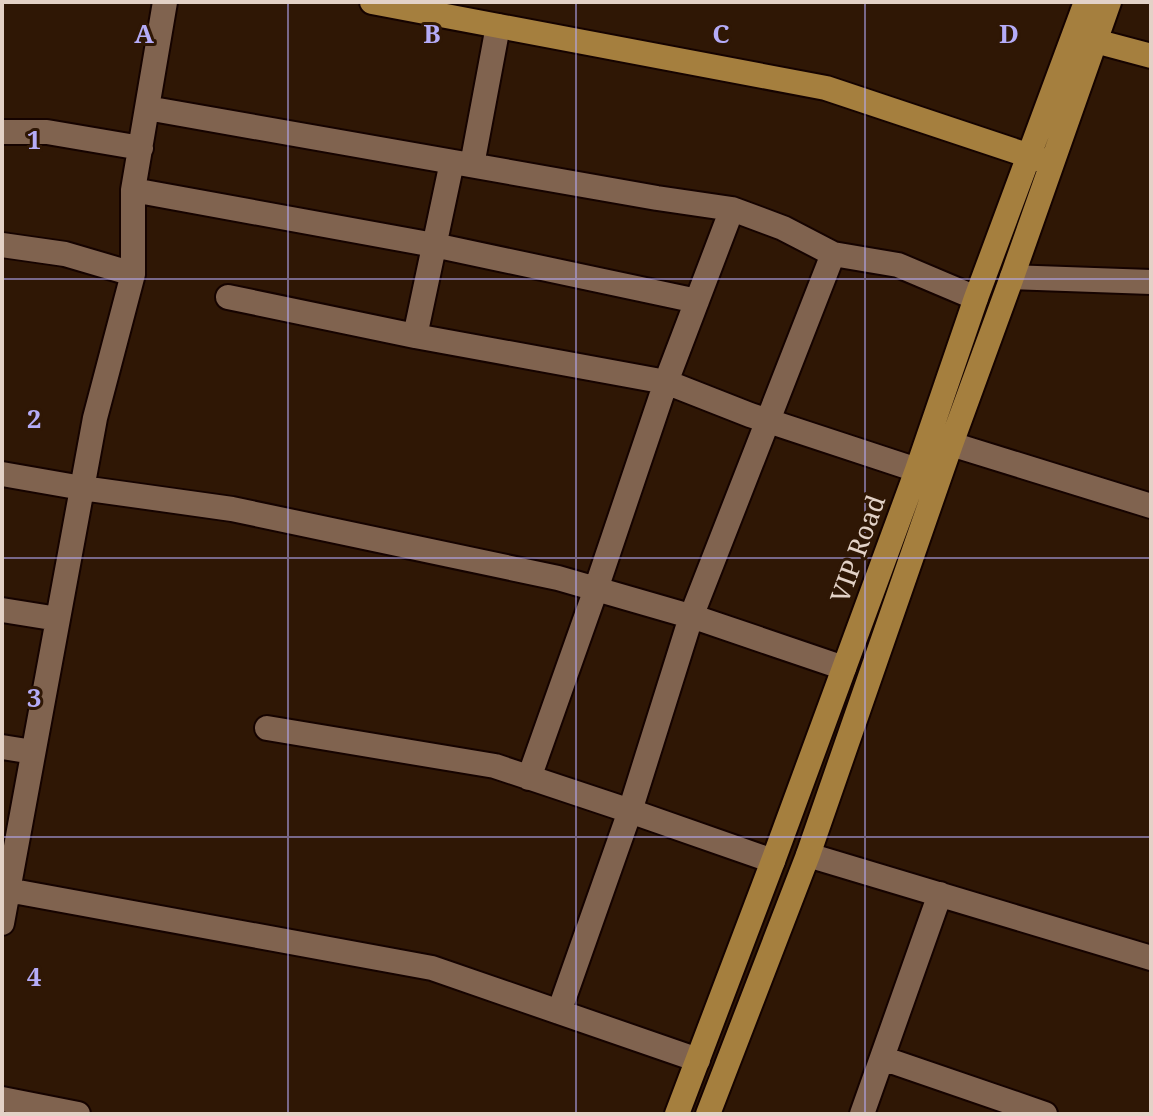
<svg xmlns="http://www.w3.org/2000/svg" width="1153" height="1116" font-family="'Noto Serif',serif">
<rect width="100%" height="100%" fill="#2f1705"/>
<g fill="none" stroke-linecap="round" stroke-linejoin="round">
<!-- minor casing -->
<g stroke="#150300" stroke-width="28">
<path id="minor" d="M147 108 657 198 732 209 783 228 833 254 898 265 976 298
M2 132H47L141 148
M472 165 498 26
M133 190 434 245 697 301
M2 245 65 254 133 274
M1012 277 1151 282
M228 297 415 336 666 382 750 415 917 470
M415 336 452 162
M951 444 1151 506
M2 474 82 488 232 509 558 578 700 619 844 668
M2 610 58 619
M267 728 495 766 630 811 773 861
M2 747 33 752
M529 778 596 589 666 382 732 209
M808 855 1151 958
M2 889 432 968 698 1060
M2 923 95 418 133 274V190L165 2
M559 1012 630 811 691 617 833 254
M882 1058 1045 1114
M2 1099 78 1114
M862 1114 940 894"/>
</g>
<!-- major casing -->
<g stroke="#150300" stroke-width="28">
<path id="major" d="M372 2 826 88 1042 160
M1080 37 1151 56
M677 1114 773 861 917 470 976 298 1086 2
M708 1114 808 855 951 444 1012 277 1109 2"/>
</g>
<!-- minor -->
<use href="#minor" stroke="#80634f" stroke-width="24"/>
<!-- major -->
<use href="#major" stroke="#a57f3e" stroke-width="24"/>
</g>
<!-- grid -->
<path fill="none" stroke="#b5acf8" stroke-width="2" stroke-opacity="0.55" d="M288 2V1114M576 2V1114M865 2V1114M2 279H1151M2 558H1151M2 837H1151"/>
<g text-anchor="middle" stroke-width="6" stroke-linejoin="round" paint-order="stroke">
<!-- street labels -->
<g font-size="26" fill="#e3d2c7" stroke="#2f1705">
<text transform="translate(858 549) rotate(-70)" y="9">VIP Road</text>
</g>
</g>
<g font-size="26" text-anchor="middle" font-weight="bold" fill="#b5acf8" stroke="#2f1705" stroke-width="6" stroke-linejoin="round" paint-order="stroke">
<text x="144" y="43">A</text>
<text x="432" y="43">B</text>
<text x="721" y="43">C</text>
<text x="1009" y="43">D</text>
<text x="34" y="149">1</text>
<text x="34" y="428">2</text>
<text x="34" y="707">3</text>
<text x="34" y="986">4</text>
</g>
<!-- border -->
<rect width="1153" height="1116" fill="none" stroke="#e3d2c7" stroke-width="8"/>
</svg>
